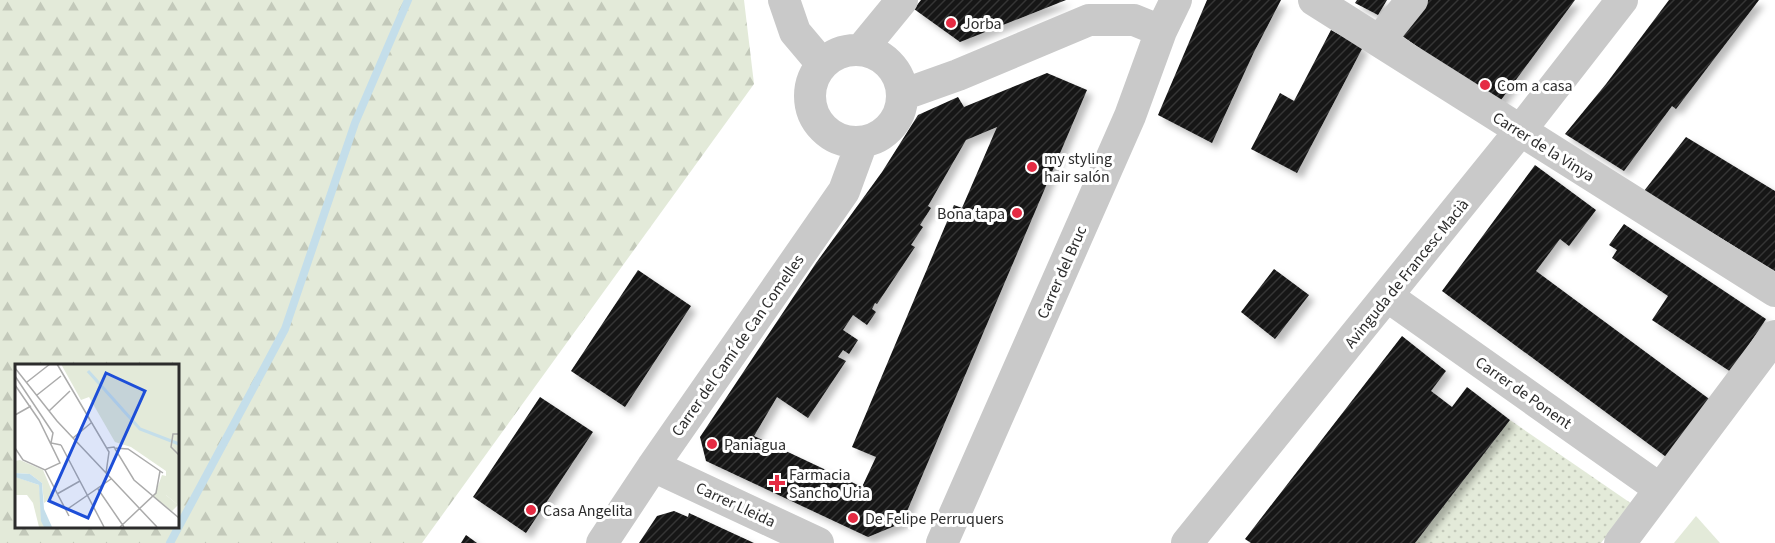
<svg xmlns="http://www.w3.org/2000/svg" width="1775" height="543" font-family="'Source Sans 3',sans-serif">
<defs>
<pattern id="forest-firs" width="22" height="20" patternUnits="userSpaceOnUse" patternTransform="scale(1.5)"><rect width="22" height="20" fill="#e3ead9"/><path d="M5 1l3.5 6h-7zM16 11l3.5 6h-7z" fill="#c3c9ba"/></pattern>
<pattern id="park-dots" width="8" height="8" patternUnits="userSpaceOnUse" patternTransform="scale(1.5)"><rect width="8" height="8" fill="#e3ead9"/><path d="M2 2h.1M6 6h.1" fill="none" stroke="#c3c9ba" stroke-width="1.8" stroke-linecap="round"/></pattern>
<pattern id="building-hatch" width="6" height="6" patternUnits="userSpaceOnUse" patternTransform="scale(1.5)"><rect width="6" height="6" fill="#131313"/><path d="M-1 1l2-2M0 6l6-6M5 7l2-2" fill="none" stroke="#363636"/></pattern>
<filter id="shadow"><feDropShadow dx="5.5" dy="5.5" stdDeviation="3" flood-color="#0004"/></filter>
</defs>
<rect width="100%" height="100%" fill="#fff"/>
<!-- grass -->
<path fill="#e3ead9" d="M1696 516 1720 543H1674Z"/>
<!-- forest -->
<path fill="url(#forest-firs)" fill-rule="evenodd" d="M0 0H744L754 84 422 543H0ZM16 366H177V526H16Z"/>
<!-- park -->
<path fill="url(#park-dots)" d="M1510 420 1632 504 1601 543H1415Z"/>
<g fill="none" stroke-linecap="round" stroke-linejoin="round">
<!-- stream -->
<path stroke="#c4deea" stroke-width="8" d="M170 543 285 329 355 123 408 0"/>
</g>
<!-- building -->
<path fill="url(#building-hatch)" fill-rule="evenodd" filter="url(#shadow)" d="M921 0H1066L960 42 914 9Z
M1207 0H1281L1254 52 1212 143 1158 115Z
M1357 0H1387L1378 15 1355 3Z
M1418 0H1575L1498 104 1394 30Z
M1669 0H1759L1676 109 1672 106 1624 171 1565 134 1606 84Z
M1331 30 1363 47 1297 173 1251 149 1280 93 1294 101Z
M1047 73 1087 90 902 523 868 537 706 461 700 437 816 263 882 172 918 115 958 97 964 107ZM997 127 962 208 954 205 852 447 876 457 862 487 754 436 777 397 808 418 846 361 838 357 843 350 849 354 858 340 843 330 853 315 867 325 876 312 872 309 875 303 877 304 915 247 911 245 923 227 920 225 931 208 928 206 966 140Z
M1686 137 1775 191V271L1644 191Z
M1535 165 1596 210 1569 246 1560 239 1536 271 1716 404 1673 462 1442 291Z
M1624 224 1766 319 1731 372 1652 320 1668 296 1612 258 1617 250 1609 245Z
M1274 269 1309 295 1275 339 1241 312Z
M638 270 691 306 625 407 571 371Z
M1402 336 1446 371 1431 391 1452 407 1467 387 1510 420 1415 543H1251L1245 539Z
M540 397 593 432 526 533 473 497Z
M674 511 688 517 689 513 754 543H639L657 516Z
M466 535 477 543H461Z"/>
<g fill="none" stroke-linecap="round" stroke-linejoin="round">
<!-- minor -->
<path stroke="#c9c9c9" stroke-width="32" d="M784 0 795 32 822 64
M1314 0 1775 291
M1379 41 1412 0
M861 50 902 0
M810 96a46 46 0 1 1 92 0a46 46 0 1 1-92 0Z
M902 95 958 75 1089 20H1134L1161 31
M1387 296 1660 489
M653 466 818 543
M602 543 653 466 844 191 862 142
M942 543 1130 116 1161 31 1176 0
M1187 543 1520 131 1622 0
M1620 543 1775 336"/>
</g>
<!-- markers -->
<g fill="#e52b43" stroke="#fff" stroke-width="2">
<circle cx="951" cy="23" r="6"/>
<circle cx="1485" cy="85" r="6"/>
<circle cx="1032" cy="167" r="6"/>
<circle cx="1017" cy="213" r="6"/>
<circle cx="712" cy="444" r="6"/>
<path d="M774 474h6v6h6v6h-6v6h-6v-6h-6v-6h6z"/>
<circle cx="531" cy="510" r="6"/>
<circle cx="853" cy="518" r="6"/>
</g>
<g text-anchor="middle" stroke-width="6" stroke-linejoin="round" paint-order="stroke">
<!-- poi labels -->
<g font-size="16" fill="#2c2c2c" stroke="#fff" text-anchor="start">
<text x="963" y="29">Jorba</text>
<text x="1497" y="91">Com a casa</text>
<text x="1044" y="164">my styling<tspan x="1044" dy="18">hair salón</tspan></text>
<text x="1005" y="219" text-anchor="end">Bona tapa</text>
<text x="724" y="450">Paniagua</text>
<text x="789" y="480">Farmacia<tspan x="789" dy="18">Sancho Uria</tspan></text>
<text x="543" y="516">Casa Angelita</text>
<text x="865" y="524">De Felipe Perruquers</text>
</g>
<!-- street labels -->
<g font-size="16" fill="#2c2c2c" stroke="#fff">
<text transform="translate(1544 146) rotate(32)" y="6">Carrer de la Vinya</text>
<text transform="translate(1061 272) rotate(-66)" y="6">Carrer del Bruc</text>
<text transform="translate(1406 273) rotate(-51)" y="6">Avinguda de Francesc Macià</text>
<text transform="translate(737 345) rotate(-55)" y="6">Carrer del Camí de Can Comelles</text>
<text transform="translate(1524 392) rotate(35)" y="6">Carrer de Ponent</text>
<text transform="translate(736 504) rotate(25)" y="6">Carrer Lleida</text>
</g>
</g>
<!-- overview -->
<g transform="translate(15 364)">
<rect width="164" height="164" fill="#fff"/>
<path d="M5 96 28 106 39 132 29 139 27 119 15 110 0 109V97ZM1 113 24 121 29 163H24L18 139 12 131H0Z" fill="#e3ead9"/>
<path d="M46 0H163V141L151 131V107L116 83 100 78 74 33 66 36Z" fill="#e3ead9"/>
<path d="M147 111 151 112V131L163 141 157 147 139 133Z" fill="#e3ead9"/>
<path d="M0 109 15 110 27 119 29 145 37 163H29L26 157 24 121 0 113Z" fill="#c4deea"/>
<path fill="none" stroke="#c4deea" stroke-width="3" d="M73 7 125 65 164 80"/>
<path fill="none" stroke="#ababab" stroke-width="1.5" d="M42 0 94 88 91 109M0 4 42 57 142 163M0 12 38 69 36 79 46 81M12 18 35 0M0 21 24 56 45 99 30 106 8 96 0 84M22 31 46 12M34 47 55 27M0 51 16 42M164 70H158L156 83 164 91M58 74 76 59M46 81 89 163M92 84 99 83 119 116 164 154M99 84 113 85 148 109M30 106 54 152M83 125 109 163M42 130 65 117M51 146 96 115M105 163 141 129 145 107"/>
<path fill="#1d4ed8" fill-opacity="0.15" stroke="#1d4ed8" stroke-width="3" d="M91 9 130 27 73 154 34 137Z"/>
<rect width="164" height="164" fill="none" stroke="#2c2c2c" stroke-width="3"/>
</g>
</svg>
